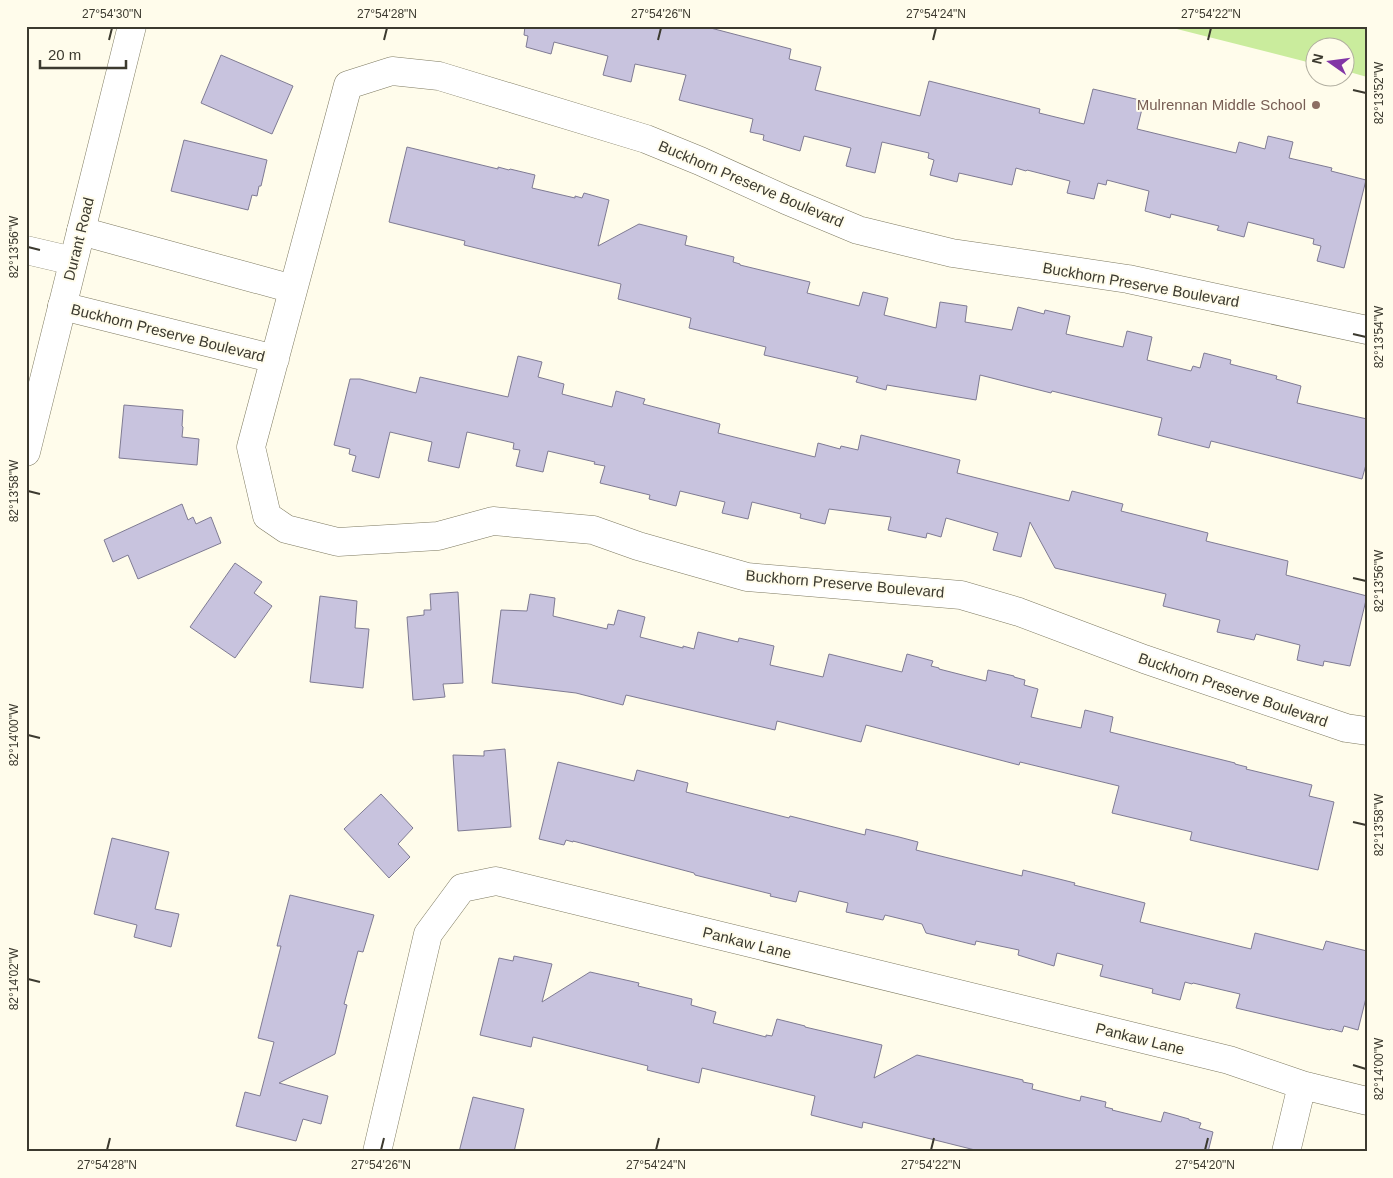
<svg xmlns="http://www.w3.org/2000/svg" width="1393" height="1178" font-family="Helvetica,sans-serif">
<rect width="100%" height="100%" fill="#fffceb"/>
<!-- grass -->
<path fill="#caec9d" d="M1165 26H1367V77L1346 71V48H1316L1315 64Z"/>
<!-- building -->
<path fill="#c8c3de" stroke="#7f7b93" d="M525 26H703L791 49 789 59 821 67 815 90 920 116 929 81 1040 109 1039 113 1084 124 1093 89 1144 101 1137 129 1236 153 1239 142 1265 149 1268 136 1293 142 1289 158 1332 168 1331 171 1366 180 1344 268 1317 261 1321 246 1313 244 1314 239 1248 222 1244 237 1217 230 1219 226 1171 214 1170 218 1145 211 1149 191 1107 180 1106 185 1098 183 1094 199 1067 193 1070 181 1027 170 1026 171 1016 168 1012 185 959 173 957 182 930 175 934 160 928 158 929 153 882 142 875 173 846 166 851 148 804 136 800 151 763 140 764 135 750 132 753 119 679 100 686 75 635 64 631 82 603 75 608 56 554 42 551 54 526 47 528 36 524 35Z
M221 55 293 86 272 134 201 103Z
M184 140 267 160 261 186H259L257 196 252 195 248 210 171 191Z
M407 147 498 169V167L509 170 510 169 535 175 532 188 575 198V196L582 198 584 193 609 200 598 246 639 224 687 236 685 245 734 257 733 262 740 264V265L810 282 807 293 859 306 863 292 888 298 884 315 936 328 940 302 967 306 965 322 1012 330 1018 307 1044 314 1045 310 1070 316 1066 334 1123 347 1127 331 1152 337 1147 360 1191 371 1193 366 1200 368 1204 353 1231 360 1230 364 1277 376 1276 379 1301 386 1297 403 1367 419V461L1362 479 1211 441 1209 448 1158 435 1162 418 1052 391 1051 393 980 375 976 400 887 385 886 390 856 382 858 377 764 355 766 347 689 328 691 318 618 299 621 284 464 245 465 241 389 222Z
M518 356 542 362 538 377 564 384 562 394 612 407 616 391 645 399 643 404 720 424 718 433 815 457 818 443 840 449 841 446 858 450 861 435 960 460 957 473 1069 501 1072 491 1123 504 1121 511 1208 533 1206 541 1288 561 1286 575 1367 596 1350 666 1324 661 1323 666 1297 660 1300 645 1256 634 1254 640 1217 632 1220 620 1163 606 1166 594 1055 568 1030 522 1021 557 993 550 998 533 946 518 941 537 927 533 926 538 888 530 891 517 829 509 825 524 800 518 801 514 752 502 748 519 722 513 725 502 680 491 676 506 649 499 650 495 600 483 605 466 594 464 595 462 548 451 543 472 516 466 520 450 513 449 514 443 467 432 459 468 428 461 432 442 390 432 379 478 352 471 356 456 349 454 350 449 334 445 350 379H360L416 393 420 377 508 397Z
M124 405 183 410 182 426 183 427 182 437 199 439 197 465 119 458Z
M182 504 188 520 193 517 196 524 211 517 221 543 138 579 128 555 113 562 104 540Z
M235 563 262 582 254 593 272 606 235 658 190 627Z
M458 592 463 683 443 684 445 697 413 700 407 617 424 615V610H431L430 594Z
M530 594 555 598 553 616 607 629 608 624 614 625 618 610 645 617 640 637 683 648V646L694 649 698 632 738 642 739 638 774 646 770 665 823 677 829 654 902 672 907 654 933 661 931 666 939 668V669L986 681 988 670 1014 676V677L1025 680 1024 685 1038 689 1031 717 1081 728 1085 710 1113 717 1110 732 1235 763V764L1247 767 1246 769 1312 785 1309 796 1334 802 1318 870 1190 840 1192 832 1112 813 1119 786 1020 762 1019 765 866 725 861 742 777 721 775 730 626 695 623 705 576 693 492 683 501 610 527 611Z
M320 596 357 601 355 628 369 629 363 688 310 682Z
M505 749 511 827 458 831 453 755 484 756V751Z
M558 762 634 781 637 770 688 783 686 792 789 818 790 816 865 835 866 829 899 837 918 842 916 850 1022 876 1023 870 1075 883 1074 885 1145 903 1140 922 1251 949 1255 933 1323 950 1326 941 1367 951V994L1358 1030 1344 1026 1342 1032 1331 1029 1330 1030 1236 1008 1240 994 1193 983 1192 984 1185 982 1180 1000 1152 993 1153 989 1100 976 1103 965 1057 953 1054 966 1018 955 1019 950 976 941 975 945 926 933 922 924 885 915 883 920 846 912 848 903 799 891 796 902 770 896 771 894 695 875 694 873 573 841V842L566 840 564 845 539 839Z
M381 794 413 828 398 844 410 857 389 878 344 829Z
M112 838 169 852 155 909 179 914 171 947 134 937 137 925 94 914Z
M290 895 374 915 363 952 358 951 344 1004 347 1005 335 1054 279 1083 328 1096 321 1124 303 1119 296 1141 236 1126 245 1092 260 1096 274 1042 258 1038 281 946H277Z
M514 956 552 964 542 1002 590 972 639 983 638 986 692 999 691 1005 716 1012 713 1023 766 1037V1035L772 1036 777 1019 805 1026V1027L882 1045 874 1078 917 1055 1023 1080V1082L1033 1084 1032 1089 1080 1101 1081 1096 1106 1102 1105 1107 1113 1109 1112 1110 1161 1122 1164 1112 1189 1119V1120L1201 1123 1199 1128 1213 1132 1208 1152H983L863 1122 862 1128 811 1115 815 1096 702 1068 699 1083 647 1070 648 1066 533 1037 531 1047 480 1035 499 958 513 961Z
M473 1097 524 1109 514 1152H459Z"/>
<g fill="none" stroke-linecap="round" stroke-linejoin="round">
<!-- minor casing -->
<g stroke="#7e7a61" stroke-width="29">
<path id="minor" d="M81 231 293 289
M26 250 73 261
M62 306 275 359
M1367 330 1128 279 952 253 858 230 786 200 700 161 646 139 439 76 392 71 348 85 251 447 267 516 286 529 338 542 438 536 493 521 593 530 638 546 747 577 961 595 1019 612 1144 659 1346 728 1367 731
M377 1152 428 934 462 888 496 881 1229 1060 1302 1085 1367 1101
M1286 1152 1302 1085"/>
</g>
<!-- tertiary casing -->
<g stroke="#7e7a61" stroke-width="29">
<path id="tertiary" d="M26 452 132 26"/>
</g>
<!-- minor -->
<use href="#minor" stroke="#fff" stroke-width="28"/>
<!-- tertiary -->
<use href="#tertiary" stroke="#fff" stroke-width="28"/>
</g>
<!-- ticks -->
<path fill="none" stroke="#3c3a2f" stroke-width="2" d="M109 40 112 28M384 40 387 28M658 40 661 28M933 40 936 28M1208 40 1211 28M1353 90 1366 93M28 247 40 250M1353 334 1366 337M28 491 40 494M1353 578 1366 581M28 735 40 738M1353 822 1366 825M28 979 40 982M1353 1065 1366 1069M107 1150 110 1138M381 1150 384 1138M656 1150 659 1138M931 1150 934 1138M1205 1150 1208 1138"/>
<!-- markers -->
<circle fill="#8d6e63" stroke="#fffceb" stroke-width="2" cx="1316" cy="105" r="5"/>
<g text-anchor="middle" stroke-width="4" stroke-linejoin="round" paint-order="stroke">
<!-- education labels -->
<g font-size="15" fill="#785e54" stroke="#fffceb" text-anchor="end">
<text x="1306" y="110">Mulrennan Middle School</text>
</g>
<!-- street labels -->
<g font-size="15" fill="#3c3a2f" stroke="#fffceb">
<text transform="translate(751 184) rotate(23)" y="5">Buckhorn Preserve Boulevard</text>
<text transform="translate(79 239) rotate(-76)" y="5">Durant Road</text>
<text transform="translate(1141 285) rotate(10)" y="5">Buckhorn Preserve Boulevard</text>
<text transform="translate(168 333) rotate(14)" y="5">Buckhorn Preserve Boulevard</text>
<text transform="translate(845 584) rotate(5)" y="5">Buckhorn Preserve Boulevard</text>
<text transform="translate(1233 690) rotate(19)" y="5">Buckhorn Preserve Boulevard</text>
<text transform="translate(747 943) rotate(14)" y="5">Pankaw Lane</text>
<text transform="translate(1140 1039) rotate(14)" y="5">Pankaw Lane</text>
</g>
</g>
<!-- border -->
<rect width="1393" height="1178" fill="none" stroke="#fffceb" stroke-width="55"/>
<!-- north arrow -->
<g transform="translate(1330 62) rotate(284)"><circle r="24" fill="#fffceb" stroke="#b1aea0"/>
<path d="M0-4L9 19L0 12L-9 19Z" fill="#8235a6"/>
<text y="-8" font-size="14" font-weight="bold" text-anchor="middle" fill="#3c3a2f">N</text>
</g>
<!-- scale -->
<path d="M40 60v8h86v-8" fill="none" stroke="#3c3a2f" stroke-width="2.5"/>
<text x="48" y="60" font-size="15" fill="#3c3a2f" stroke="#fffceb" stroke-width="4" paint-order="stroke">20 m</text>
<rect x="28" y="28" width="1338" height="1122" fill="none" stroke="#3c3a2f" stroke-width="2"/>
<g font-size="12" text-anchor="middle" fill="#3c3a2f">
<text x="112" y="18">27°54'30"N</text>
<text x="387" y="18">27°54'28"N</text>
<text x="661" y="18">27°54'26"N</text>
<text x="936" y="18">27°54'24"N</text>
<text x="1211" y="18">27°54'22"N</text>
<text transform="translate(1379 93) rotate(-90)" y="4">82°13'52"W</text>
<text transform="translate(14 247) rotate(-90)" y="4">82°13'56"W</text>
<text transform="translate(1379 337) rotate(-90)" y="4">82°13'54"W</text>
<text transform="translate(14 491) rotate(-90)" y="4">82°13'58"W</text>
<text transform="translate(1379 581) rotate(-90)" y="4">82°13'56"W</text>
<text transform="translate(14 735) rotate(-90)" y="4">82°14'00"W</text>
<text transform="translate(1379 825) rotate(-90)" y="4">82°13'58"W</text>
<text transform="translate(14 979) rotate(-90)" y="4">82°14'02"W</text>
<text transform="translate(1379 1069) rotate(-90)" y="4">82°14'00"W</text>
<text x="107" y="1169">27°54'28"N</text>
<text x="381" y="1169">27°54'26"N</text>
<text x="656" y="1169">27°54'24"N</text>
<text x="931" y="1169">27°54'22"N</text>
<text x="1205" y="1169">27°54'20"N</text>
</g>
</svg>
